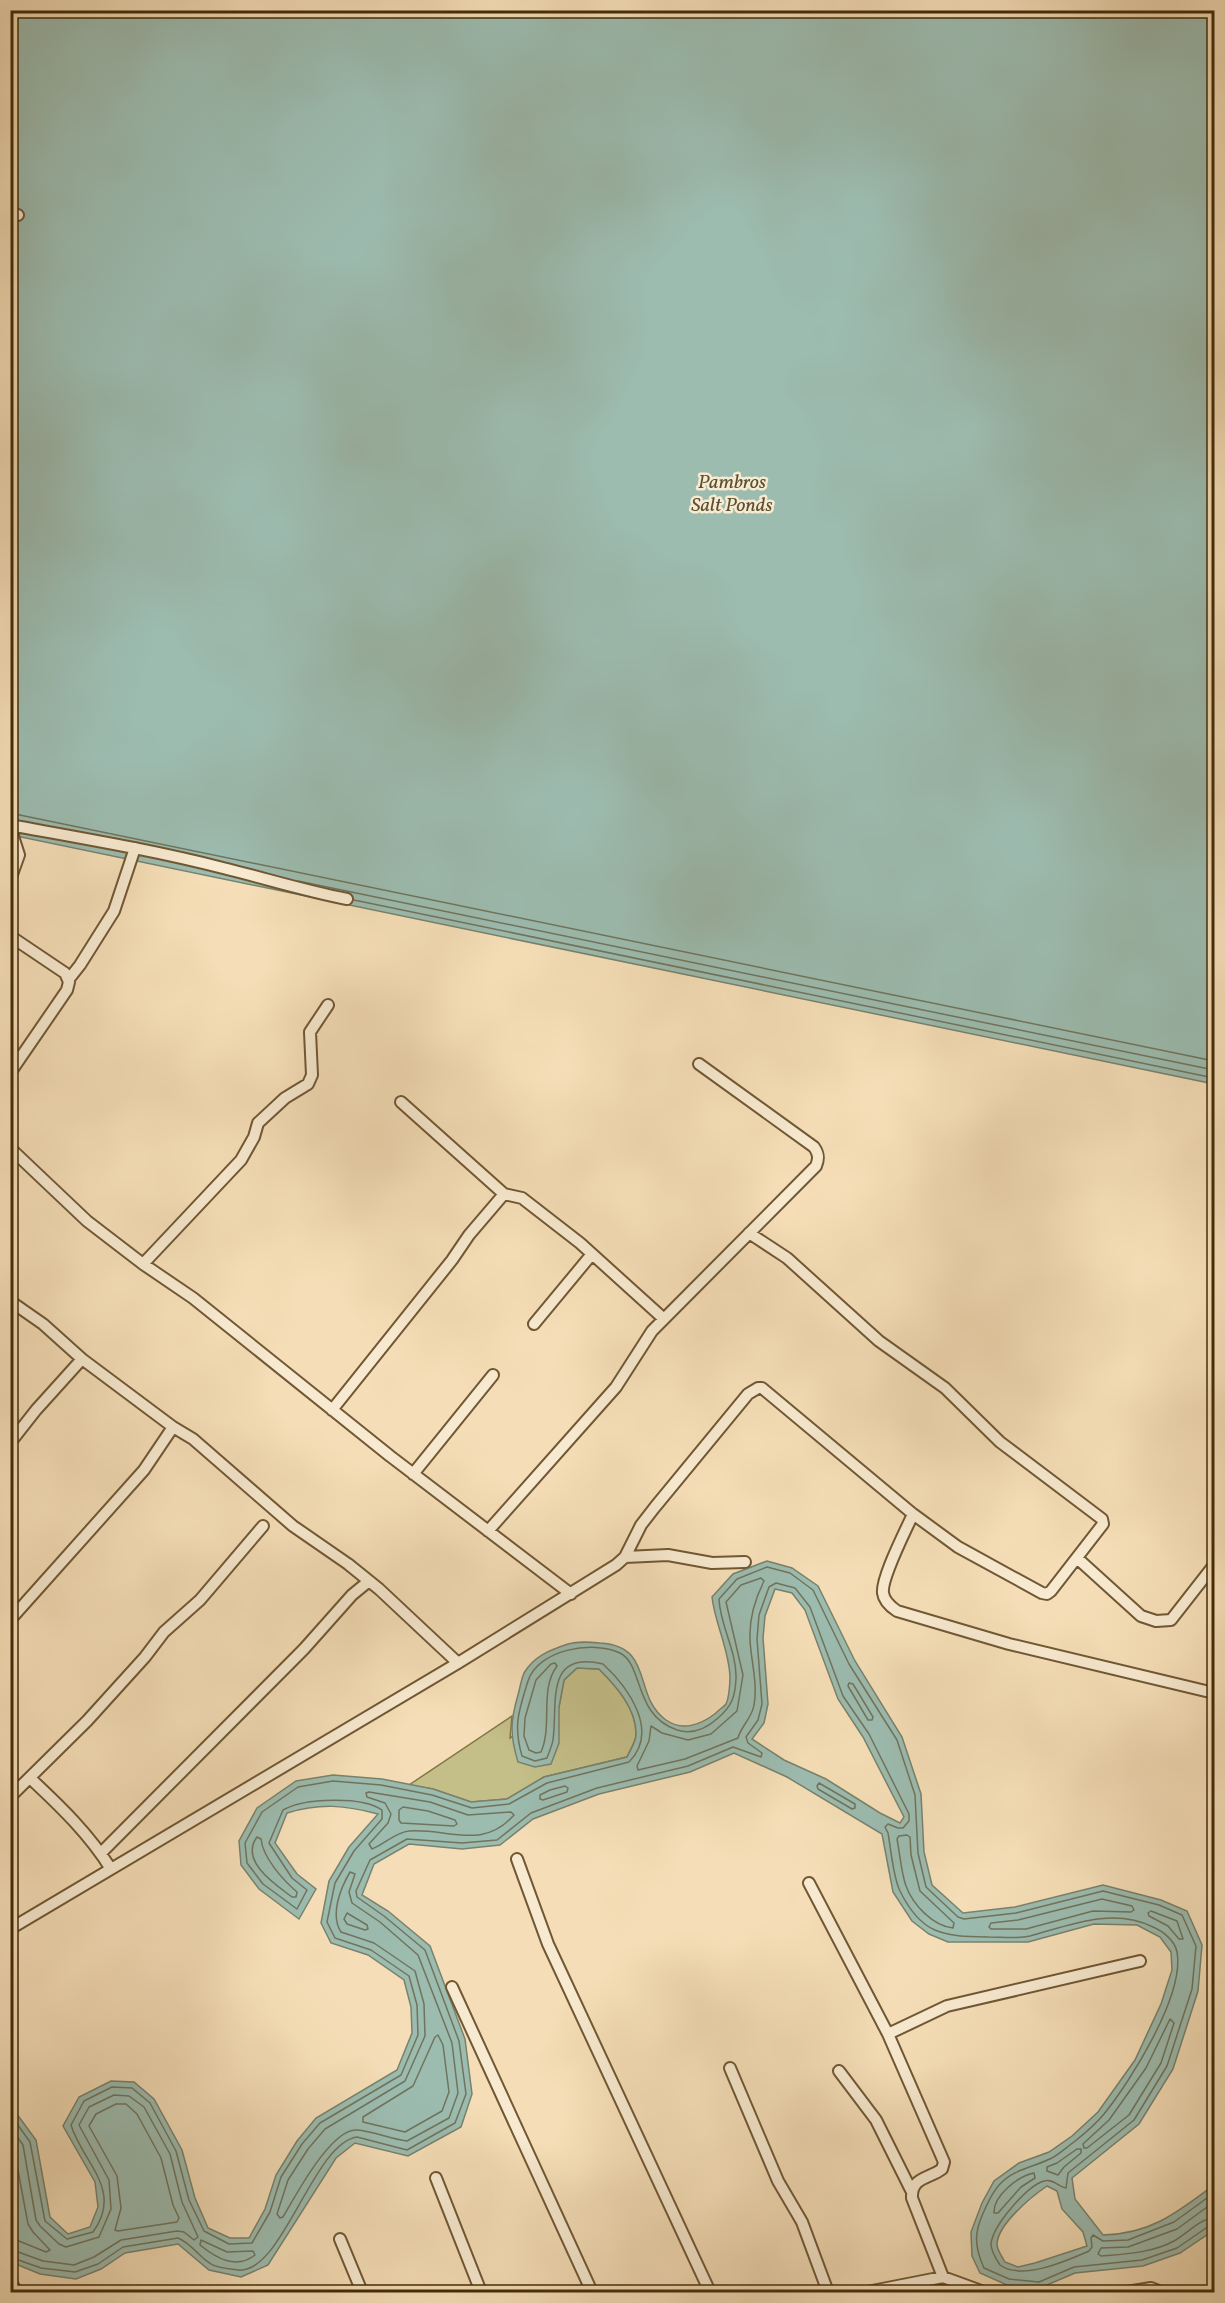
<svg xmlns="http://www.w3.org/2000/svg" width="1225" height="2303" font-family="Vollkorn,serif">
<rect width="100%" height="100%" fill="#f5deb7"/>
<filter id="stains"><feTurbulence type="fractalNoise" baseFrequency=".00333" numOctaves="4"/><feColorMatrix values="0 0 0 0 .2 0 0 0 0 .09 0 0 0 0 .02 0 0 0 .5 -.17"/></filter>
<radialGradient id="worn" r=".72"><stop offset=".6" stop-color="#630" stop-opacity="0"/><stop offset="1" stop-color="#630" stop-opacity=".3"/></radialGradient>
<!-- green -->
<path fill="#c4bf89" stroke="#847649" stroke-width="1.5" d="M577 1668 599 1669C616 1686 637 1709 636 1735 636 1741 630 1750 627 1757L544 1777 507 1799 471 1802 433 1789 409 1785 512 1716 510 1738 559 1707 564 1680Z"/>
<!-- water -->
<path fill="#9cbcb0" stroke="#78826d" stroke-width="1.5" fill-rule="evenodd" d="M11 11H1214V1084L11 835Z
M767 1561 792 1568 818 1586 855 1661 902 1737 921 1794 924 1852 932 1885 963 1913 1015 1907 1103 1885 1161 1900 1187 1911 1202 1945 1198 1991 1173 2069 1139 2124 1072 2178 1075 2199 1103 2235C1151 2234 1178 2212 1214 2185V2230L1180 2253 1143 2266 1075 2273 1040 2288 1007 2285 980 2273 972 2256 971 2232 982 2203 994 2181 1019 2163 1049 2152 1072 2136 1098 2112 1135 2060 1161 2004 1172 1970 1171 1952 1160 1937 1137 1925 1094 1924 1028 1942H948L929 1934 912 1921 893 1892 882 1834 787 1777 734 1753 690 1772 599 1794 533 1819 500 1845 462 1849 409 1844 374 1864 362 1895 388 1911 430 1946 465 2039 472 2094 461 2127 408 2156 355 2143 336 2158 268 2265 241 2277 209 2270 178 2244 125 2253 101 2269 76 2279 40 2274 13 2263 10 2259 11 2106 36 2140 50 2217 68 2234 90 2227 98 2207 95 2182 63 2126 79 2097 111 2081 134 2082 154 2099 182 2150 195 2198 208 2228 230 2238H249L265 2209 276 2175 297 2141 316 2118 397 2070 412 2033 411 2007 404 1980 368 1955 331 1943 321 1923 329 1881 349 1847 378 1814C345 1805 320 1803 287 1813L275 1843 297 1874 316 1889 299 1919 259 1889 241 1865 239 1841 257 1808 296 1781 333 1775 382 1779 433 1789 471 1802 507 1799 544 1777 627 1757C630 1751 636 1741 636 1735 637 1709 616 1686 599 1669L577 1668 564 1680 559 1707V1743L551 1764 535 1767 518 1762C510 1735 510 1722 518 1695 520 1688 521 1680 524 1673 534 1656 550 1650 568 1644 579 1641 589 1642 600 1643 655 1646 632 1696 666 1720 683 1732 702 1724 716 1713 718 1710 724 1707 726 1704 729 1698 730 1683 730 1677 729 1649 715 1624 712 1597L733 1574ZM775 1589 792 1593 805 1610 838 1699 863 1737 904 1817 900 1823 880 1813 826 1779 784 1760 752 1739 764 1723 768 1704 763 1638 765 1616ZM1047 2186 1057 2191 1062 2209 1083 2232 1087 2246 1035 2263 1018 2267 1005 2262C1002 2257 997 2250 997 2244 998 2224 1031 2197 1047 2186Z"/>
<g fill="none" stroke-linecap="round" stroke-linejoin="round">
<!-- shore -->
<path stroke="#70745c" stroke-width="1.5" d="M10 813 1214 1061
M298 881 1214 1070
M354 900 1214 1078
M761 1578 764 1581C755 1599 749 1619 750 1640 751 1661 758 1684 754 1705 752 1718 741 1726 738 1738L685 1759 638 1770 637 1766 649 1741 651 1726 662 1733 688 1740 711 1734 737 1711 743 1675 726 1602 741 1585Z
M551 1664 555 1663 557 1666C539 1690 553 1725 541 1752L536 1753 529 1750 524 1736 525 1718 536 1680Z
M849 1683 853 1684 873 1717 872 1720H868L848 1686Z
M819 1783 855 1804V1808L852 1809 818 1789 817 1786Z
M565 1786 568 1788 567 1792 543 1800 540 1799V1795L550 1790Z
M369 1792 430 1802 468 1815 511 1812 514 1815C482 1851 448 1828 409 1831 396 1832 383 1845 372 1849L369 1844 388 1823 391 1814 385 1803 367 1797 366 1793Z
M403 1807 428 1811 455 1820 457 1824 454 1826 401 1823 399 1820V1810Z
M907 1835 910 1837 911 1855 920 1891 954 1923 953 1928C933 1926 913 1905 906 1886 901 1872 900 1854 897 1839L899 1836Z
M257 1837 261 1839C263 1858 283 1880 297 1892L296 1897H292C276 1885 239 1861 257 1837Z
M350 1872 355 1874 349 1892 352 1903 380 1922 418 1955 452 2043 458 2093 449 2118 407 2141C390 2139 373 2131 357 2130 331 2128 295 2197 283 2217L280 2218 277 2214 288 2180 308 2149 325 2129 405 2081 425 2036 424 2004 415 1971 374 1943 341 1932C330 1915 340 1889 350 1872Z
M1102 1899 1132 1906 1134 1910 1131 1912 1093 1911 1026 1929H991L989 1927 991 1923 1018 1920Z
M1151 1911 1177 1921 1183 1939H1179L1168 1926 1149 1916 1148 1913Z
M347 1913 367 1925 368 1929 365 1930 347 1924 344 1919Z
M1170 2019 1174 2023 1161 2063 1129 2115 1087 2148H1084L1083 2144 1109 2120 1146 2068Z
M438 2035 443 2045 449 2092 442 2111 405 2132 363 2122V2117L413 2086 435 2037Z
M116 2104H126L137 2114 161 2158 173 2205 179 2218 177 2222 118 2231 115 2230 121 2208 117 2176 89 2126 96 2114Z
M10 2114 30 2142 45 2221 67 2239 93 2232C124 2190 82 2162 71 2125L84 2101 112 2087 132 2088 150 2103 176 2151 189 2200 204 2231 229 2244 252 2243 270 2212 281 2177 302 2144 320 2123 401 2075 418 2035 417 2005 409 1976 371 1950 335 1938 327 1922 335 1883 354 1851 382 1819V1810C362 1796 304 1798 283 1810L269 1843 292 1878 307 1890 297 1909 263 1884 247 1863 245 1843 262 1812 298 1787 333 1781 381 1785 432 1795 472 1808 509 1804 547 1783 629 1762C660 1731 628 1687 603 1664 544 1650 558 1704 553 1740 552 1746 549 1752 547 1758L535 1761 522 1756C513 1725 519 1710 528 1681 538 1649 594 1640 620 1653 644 1665 633 1715 677 1730 693 1735 707 1728 718 1718 732 1706 735 1697 736 1679 737 1651 720 1626 719 1599L737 1579 767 1567 790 1573 813 1590 849 1664 897 1740 915 1795 918 1853 926 1887 958 1917 964 1919 1016 1913 1103 1891 1159 1905 1182 1915 1196 1946 1192 1989 1167 2066 1134 2120 1068 2173 1066 2188C1059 2187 1052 2178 1044 2181 1027 2186 993 2225 991 2244 991 2251 996 2259 1000 2265 1022 2281 1066 2261 1089 2251L1092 2247 1091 2238 1093 2235 1103 2241 1128 2240 1174 2222 1214 2193
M10 2127 23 2145 36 2220 40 2226 59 2244 66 2247 99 2237 111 2209 109 2180 79 2125 89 2107 114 2095 129 2096 144 2107 170 2154 182 2202 198 2237 194 2240 184 2232 177 2231 121 2240 94 2257 74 2265 43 2261 10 2249
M10 2143 14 2149 28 2224 33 2232 50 2250 46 2252 19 2241 10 2240
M1077 2149H1081V2153L1064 2167 1058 2175 1047 2171V2167L1057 2163Z
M1034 2173 1035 2178 1021 2187 998 2213H994C993 2196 1018 2176 1034 2173Z
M1214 2202 1177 2229 1128 2247 1101 2248 1098 2254 1101 2256C1125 2254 1152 2253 1174 2241 1187 2234 1199 2219 1214 2218
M201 2240 227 2252 253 2251 255 2255C236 2270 216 2258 200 2245Z
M10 2257 41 2268 75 2272 98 2264 123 2247 178 2238C191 2243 199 2257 211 2264 217 2268 230 2269 238 2270 282 2275 313 2143 357 2137L407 2150 455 2123 466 2094 459 2041 425 1950 384 1916 357 1897 356 1891 370 1860 407 1839 462 1843 497 1840 531 1813 597 1788 688 1766 733 1747 761 1757 762 1753 748 1743 746 1737 758 1720 762 1704 757 1639 759 1615 769 1587 776 1583 795 1588 810 1607 843 1696 869 1734 909 1814V1821L903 1828H898L888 1824 885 1827 888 1833C891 1849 893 1877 900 1891 922 1936 944 1936 989 1937 1002 1937 1018 1939 1030 1936 1070 1925 1113 1907 1153 1927 1163 1931 1175 1941 1177 1952 1185 1995 1130 2082 1104 2114 1096 2124 1084 2134 1074 2142 1067 2147 1059 2154 1052 2158 1034 2167 1014 2169 1000 2184 991 2193 978 2222 977 2233 975 2246 979 2257 984 2268L1009 2279 1039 2282 1074 2267 1142 2260 1177 2248 1209 2226 1214 2225"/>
<!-- minor casing -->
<g stroke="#705834" stroke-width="14">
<path id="minor" d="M10 213 18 215
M10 825C81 838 153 850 223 868 264 878 305 891 347 899
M10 827 19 855 10 880
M10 936 65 973 69 982 67 990 10 1073
M69 979 80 965 114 911 135 848
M401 1102 504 1194 522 1198 580 1243 664 1319
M10 1148 87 1221 143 1264 193 1298 390 1456 571 1594
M143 1264 241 1160 254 1137 258 1123 285 1098 308 1084 312 1075 310 1032 328 1005
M10 1301 43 1324 82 1359 173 1427 193 1439 293 1526 348 1564 379 1589 458 1663
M534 1324 592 1254
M332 1410 452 1260 469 1235 504 1194
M10 1443 36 1410 82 1359
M413 1474 493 1375
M913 1514C906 1530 881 1578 883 1593 884 1601 891 1607 897 1611L1009 1644 1214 1693
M488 1531 616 1387 652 1331 816 1166C819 1159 819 1154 814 1147L699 1064
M625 1557 668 1555 712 1563 745 1562
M1077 1558 1141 1616 1156 1621 1171 1620 1214 1565
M10 1620 144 1470 173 1427
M31 1779C61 1807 89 1834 111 1869
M10 1797 87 1721 145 1657 164 1632 200 1600 263 1526
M101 1853 304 1649 352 1595 369 1581
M517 1859 548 1944 710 2292
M809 1883 888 2034
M10 1929 458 1663 616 1565 625 1557 641 1525 655 1507 748 1394 758 1388H762L913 1514 958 1547 1042 1593 1047 1594 1051 1591 1103 1524 1102 1519 1000 1442 945 1388 879 1341 787 1258 749 1233
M452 1987 592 2292
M730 2068 778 2181 802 2222 828 2292
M839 2071 876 2120 911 2190
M436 2178 481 2292
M340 2239 362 2292
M943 2277 912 2198C911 2177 929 2179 942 2169L944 2162 888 2034 947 2006 1140 1961
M10 2281 17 2292
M867 2292 943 2277 984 2292
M1127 2292 1151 2288 1161 2292"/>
</g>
<!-- minor -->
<use href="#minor" stroke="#f8ead0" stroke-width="10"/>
</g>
<g text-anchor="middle" stroke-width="5" stroke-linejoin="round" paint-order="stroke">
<!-- water labels -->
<g font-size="20" font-style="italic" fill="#595033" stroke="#f8ead0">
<text x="732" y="488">Pambros<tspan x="732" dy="23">Salt Ponds</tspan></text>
</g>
</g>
<!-- margin -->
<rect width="1225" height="2303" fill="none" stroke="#f5deb7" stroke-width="36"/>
<rect x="12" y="12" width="1201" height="2279" fill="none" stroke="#432c09" stroke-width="3"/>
<rect x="18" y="18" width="1189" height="2267" fill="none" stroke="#432c09" stroke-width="1.5"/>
<rect width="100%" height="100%" filter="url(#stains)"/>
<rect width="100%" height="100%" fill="url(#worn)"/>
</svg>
